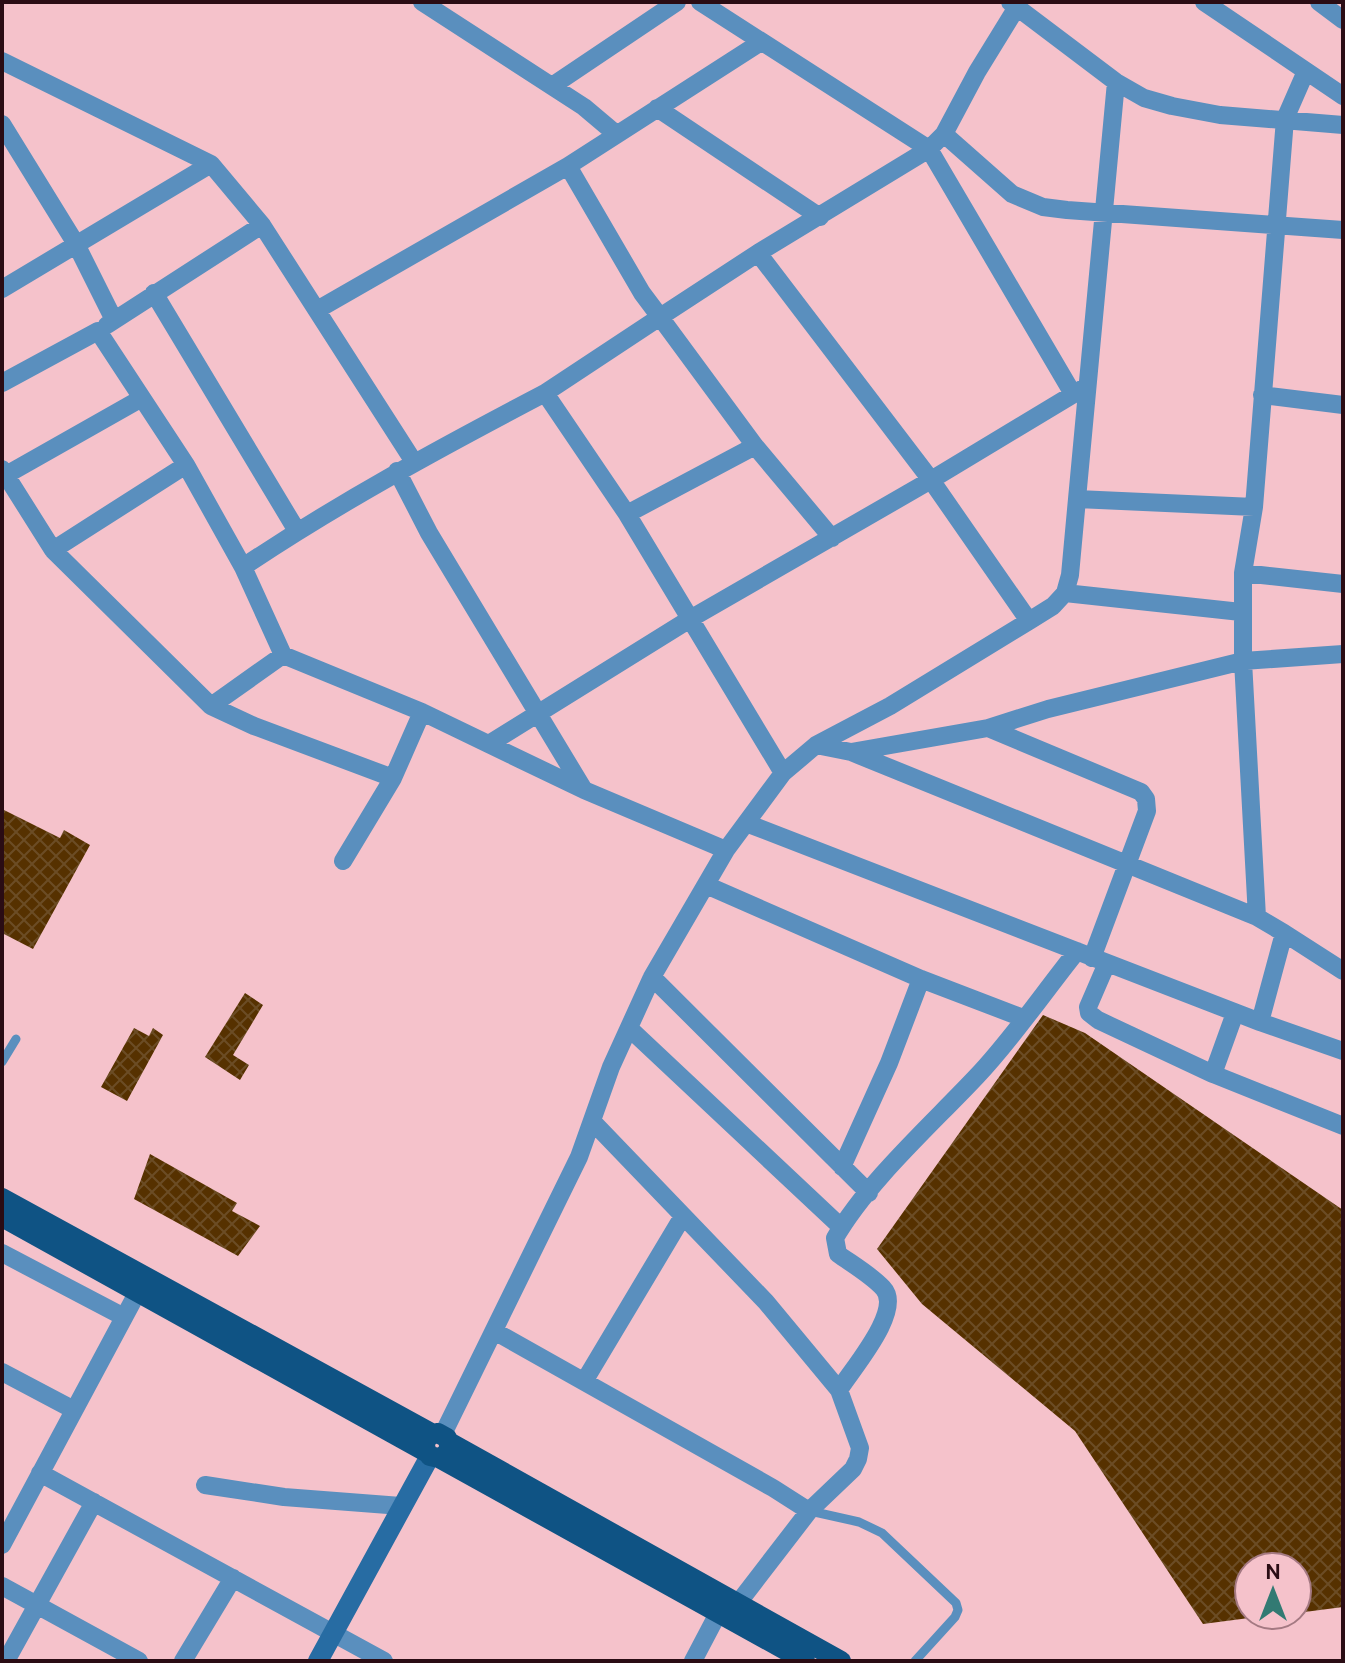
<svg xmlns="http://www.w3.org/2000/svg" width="1345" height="1663" font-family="Cabin,sans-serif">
<defs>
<pattern id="building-cross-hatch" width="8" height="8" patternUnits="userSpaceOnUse" patternTransform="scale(2)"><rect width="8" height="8" fill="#563100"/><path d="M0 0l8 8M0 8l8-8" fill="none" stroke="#6b4c25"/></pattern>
</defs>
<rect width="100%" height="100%" fill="#f5c2cb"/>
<!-- building -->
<path fill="url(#building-cross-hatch)" d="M2 809 60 838 64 830 90 845 33 949 2 933Z
M245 993 263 1005 233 1055 249 1065 240 1080 205 1057Z
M1043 1015 1085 1033 1343 1210V1607L1297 1613V1567H1249V1618L1203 1624 1075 1431 922 1304 877 1249Z
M134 1028 149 1036 153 1028 163 1035 127 1101 101 1087Z
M150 1154 237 1203 232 1211 260 1226 238 1256 134 1199Z"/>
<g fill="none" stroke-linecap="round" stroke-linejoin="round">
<!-- lane -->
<path stroke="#5a8fbe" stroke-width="9" d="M2 1062 16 1039
M810 1511 859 1522 882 1533 956 1603 958 1610 955 1617 915 1661"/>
<!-- street -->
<path stroke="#5a8fbe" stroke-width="18" d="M422 2 584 107 616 134
M700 2 929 149 1073 394
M1010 2 1116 82 1144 98 1172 106 1220 115 1343 125
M1204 2 1343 96
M1319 2 1343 20
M2 61 211 164
M552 86 677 2
M657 108 820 217
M2 124 76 244 114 320
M944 134 1012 194 1043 207 1067 210 1343 230
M568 166 761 42
M758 253 929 149 944 134 977 72 1017 7
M2 289 211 164 262 225 414 462
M154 293 297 531
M317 310 568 166 642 293 660 317 758 253 931 480 1029 621
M107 325 262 225
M2 383 98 331 186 465 243 567 283 655
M545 393 660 317 755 446 832 538
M1262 395 1343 405
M2 469 53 550 186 465
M397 471 429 533 584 790 726 850
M6 475 142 398
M1077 499 1254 507
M627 514 755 446
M53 550 211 706 283 655 422 712 584 790
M243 567C340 502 442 447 545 393L627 514 783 773
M1243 573 1254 507 1285 119 1306 71
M1065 593 1241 612
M211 706 254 726 393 778
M988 728 1141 792 1146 799 1147 811 1092 958
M489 744 690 619 931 480 1087 386
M816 745 851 752 1257 917
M851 752 988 728 1048 709 1243 661 1343 654
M746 823 1260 1022 1284 933 1257 917 1243 661V573L1343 584
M343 861 393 778 422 712
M706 885 921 979 1023 1018
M1284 933 1343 971
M1107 963 1088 1007 1089 1013 1098 1020 1213 1074 1343 1126
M652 977 869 1193
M1260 1022 1343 1051
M629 1028 841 1227
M1213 1074 1235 1013
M592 1121 766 1302 839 1390 860 1448 858 1459 853 1469 809 1511
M842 1167 889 1063 921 979
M2 1253 124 1317
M494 1331 773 1488 809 1511 739 1602
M2 1372 74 1410
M585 1380 683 1216
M839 1390C852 1369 904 1310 883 1288 871 1275 852 1264 838 1254L835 1238C868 1181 931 1125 977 1076 1013 1038 1044 992 1077 951
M443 1434 579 1157 611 1067 652 977 726 850 783 773 816 745 890 706 1029 621 1053 606 1065 593 1070 575 1077 499 1116 82
M40 1473 384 1661
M205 1485 284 1497 401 1506
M2 1545 143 1282
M2 1586 139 1661
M6 1661 94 1502
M183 1661 233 1578
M693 1661 724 1602"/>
<!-- secondary -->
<path stroke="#276ca3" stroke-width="20" d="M318 1661 430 1456"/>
<!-- primary -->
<path stroke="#0f5384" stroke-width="20" d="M2 1198 433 1434
M2 1217 426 1452
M449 1442 841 1661
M439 1458C449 1454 451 1447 447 1438L438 1433C425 1435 421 1446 430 1456L439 1458 805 1661"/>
</g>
<!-- border -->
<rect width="1345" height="1663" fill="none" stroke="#2a0c14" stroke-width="8"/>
<!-- north arrow -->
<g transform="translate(1273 1591)"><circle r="38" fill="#f5c2cb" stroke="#a47982" stroke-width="2"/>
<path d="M0-6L14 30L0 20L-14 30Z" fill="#327a73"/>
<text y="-12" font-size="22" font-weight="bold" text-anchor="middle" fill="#2a0c14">N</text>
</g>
</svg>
